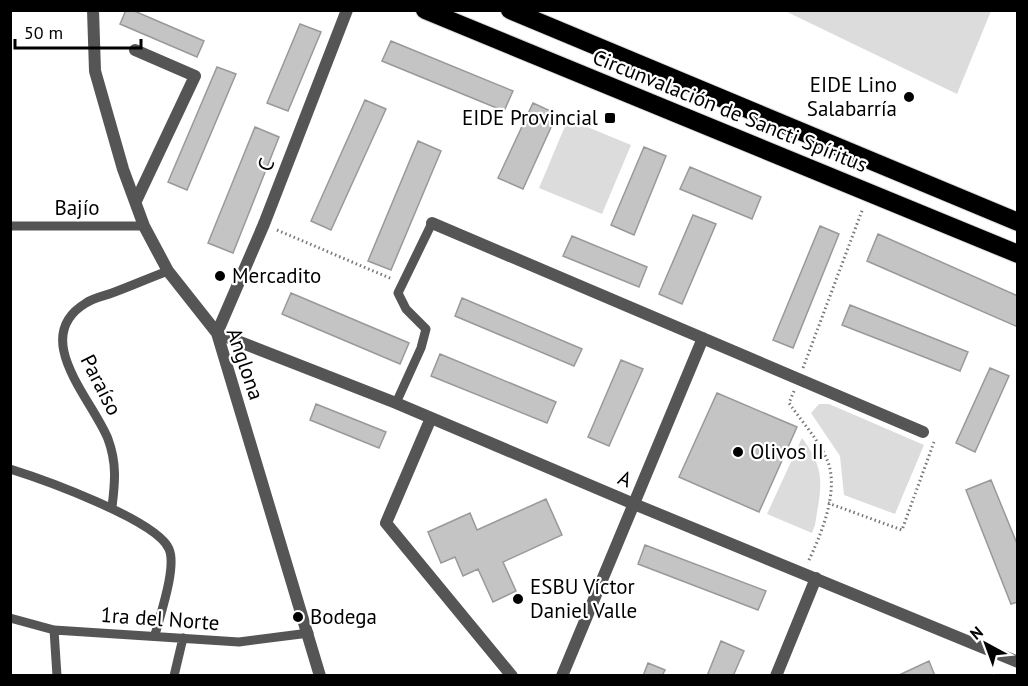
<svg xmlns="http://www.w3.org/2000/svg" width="1028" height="686" font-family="'PT Sans',sans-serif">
<rect width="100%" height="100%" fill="#fff"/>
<!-- green -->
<path fill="#dcdcdc" d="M785 11H991L957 94Z
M568 119 631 145 602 214 539 188Z
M819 404H829L924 445 895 514 844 495 840 456 811 413Z
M802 438C827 471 821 486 815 525L812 533 767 514Z"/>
<!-- building -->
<path fill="#c4c4c4" stroke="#999" stroke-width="1.5" d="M126 10H132L204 41 197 57 120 24Z
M300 24 321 32 288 111 267 103Z
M391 41 513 91 504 111 382 61Z
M217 67 236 74 187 190 168 182Z
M365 100 386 109 331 230 311 221Z
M533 103 557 114 523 189 498 178Z
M255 127 279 137 233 253 208 243Z
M418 141 441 151 391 270 368 261Z
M644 147 666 156 634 235 611 225Z
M690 167 761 197 752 219 680 189Z
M693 215 716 224 682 304 659 294Z
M820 226 839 234 793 348 773 340Z
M878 234 1018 296V327L867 261Z
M572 236 647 267 639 287 563 256Z
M291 293 409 343 400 364 282 314Z
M462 298 582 349 574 366 455 316Z
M850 305 968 352 960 371 842 325Z
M440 354 556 402 547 423 431 376Z
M621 360 643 369 609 446 588 437Z
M990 368 1009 376 975 452 956 443Z
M717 393 797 427 759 512 679 477Z
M316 404 386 432 379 448 310 420Z
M991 480 1018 546V602L1011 604 966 490Z
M546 499 562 535 503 562 516 591 493 602 478 569 463 576 455 557 441 563 428 532 470 513 477 530Z
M645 545 766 591 758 610 638 564Z
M721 641 744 651 733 676H707Z
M929 661 935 676H897Z
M648 663 665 670 662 676H643Z"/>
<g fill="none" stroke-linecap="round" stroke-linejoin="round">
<!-- highway casing -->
<g stroke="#dbdbdb" stroke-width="20">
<path id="highway" d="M425 10 1018 254
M510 10 1018 222"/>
</g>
<!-- path -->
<path stroke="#777" stroke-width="3" stroke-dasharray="1.5 3" stroke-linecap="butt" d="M277 230 392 279
M803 368 863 208
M794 391 789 403C802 422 819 440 828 462 839 492 821 535 808 562
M828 503 902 530 934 442"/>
<!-- lane -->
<path stroke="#555" stroke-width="9" d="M10 226H144
M396 403 421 348 426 329 406 309 398 293 432 223
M10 469C42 479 157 520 169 549 177 567 160 615 155 635
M112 507C115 483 117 463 108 439 92 399 29 337 86 303 93 298 104 296 112 293 131 286 149 278 168 271
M10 618 54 630 239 642 309 633
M54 630 57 676
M174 676 183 638"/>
<!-- street -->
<path stroke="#555" stroke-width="12" d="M93 10 95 71 123 169 144 226 168 271 217 333 320 676
M347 10 264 224 217 333 396 403 634 504 1018 662
M135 50 195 76 136 201
M432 223 923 432
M431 418 386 523 512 676
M562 676 703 338
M776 676 816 578"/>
<!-- highway -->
<use href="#highway" stroke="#000" stroke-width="18"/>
</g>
<!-- markers -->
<g fill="#000" stroke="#fff" stroke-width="2">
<circle cx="909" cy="97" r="6"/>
<rect x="604" y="112" width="12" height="12" rx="3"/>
<circle cx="220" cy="276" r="6"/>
<circle cx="738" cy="452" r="6"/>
<circle cx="518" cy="599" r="6"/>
<circle cx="298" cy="617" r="6"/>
</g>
<g text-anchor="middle" stroke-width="4.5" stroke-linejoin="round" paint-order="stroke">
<!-- poi labels -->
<g font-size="21" fill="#000" stroke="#fff" text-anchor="start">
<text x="897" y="92" text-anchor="end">EIDE Lino<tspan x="897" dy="24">Salabarría</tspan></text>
<text x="598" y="125" text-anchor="end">EIDE Provincial</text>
<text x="232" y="283">Mercadito</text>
<text x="750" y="459">Olivos II</text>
<text x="530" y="594">ESBU Víctor<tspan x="530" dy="24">Daniel Valle</tspan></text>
<text x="310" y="624">Bodega</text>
</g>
<!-- street labels -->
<g font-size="21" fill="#000" stroke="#fff">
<text transform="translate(730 111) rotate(22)" y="7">Circunvalación de Sancti Spíritus</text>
<text transform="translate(266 165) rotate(-69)" y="7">C</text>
<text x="77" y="215">Bajío</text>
<text transform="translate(245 364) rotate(71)" y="7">Anglona</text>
<text transform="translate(101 385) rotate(63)" y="7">Paraíso</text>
<text transform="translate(625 479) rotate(23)" y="7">A</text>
<text transform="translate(160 619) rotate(4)" y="7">1ra del Norte</text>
</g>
</g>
<!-- border -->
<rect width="1028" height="686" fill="none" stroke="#000000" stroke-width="24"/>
<!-- north arrow -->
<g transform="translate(986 644) rotate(319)" stroke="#ffffff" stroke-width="4.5" paint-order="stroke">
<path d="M0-4.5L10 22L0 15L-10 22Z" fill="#000000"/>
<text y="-9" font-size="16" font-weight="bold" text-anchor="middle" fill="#000000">N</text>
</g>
<!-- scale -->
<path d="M15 39v9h126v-9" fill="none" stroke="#000000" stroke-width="3"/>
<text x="24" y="39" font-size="18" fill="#000000" stroke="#ffffff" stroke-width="4.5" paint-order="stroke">50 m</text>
</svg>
